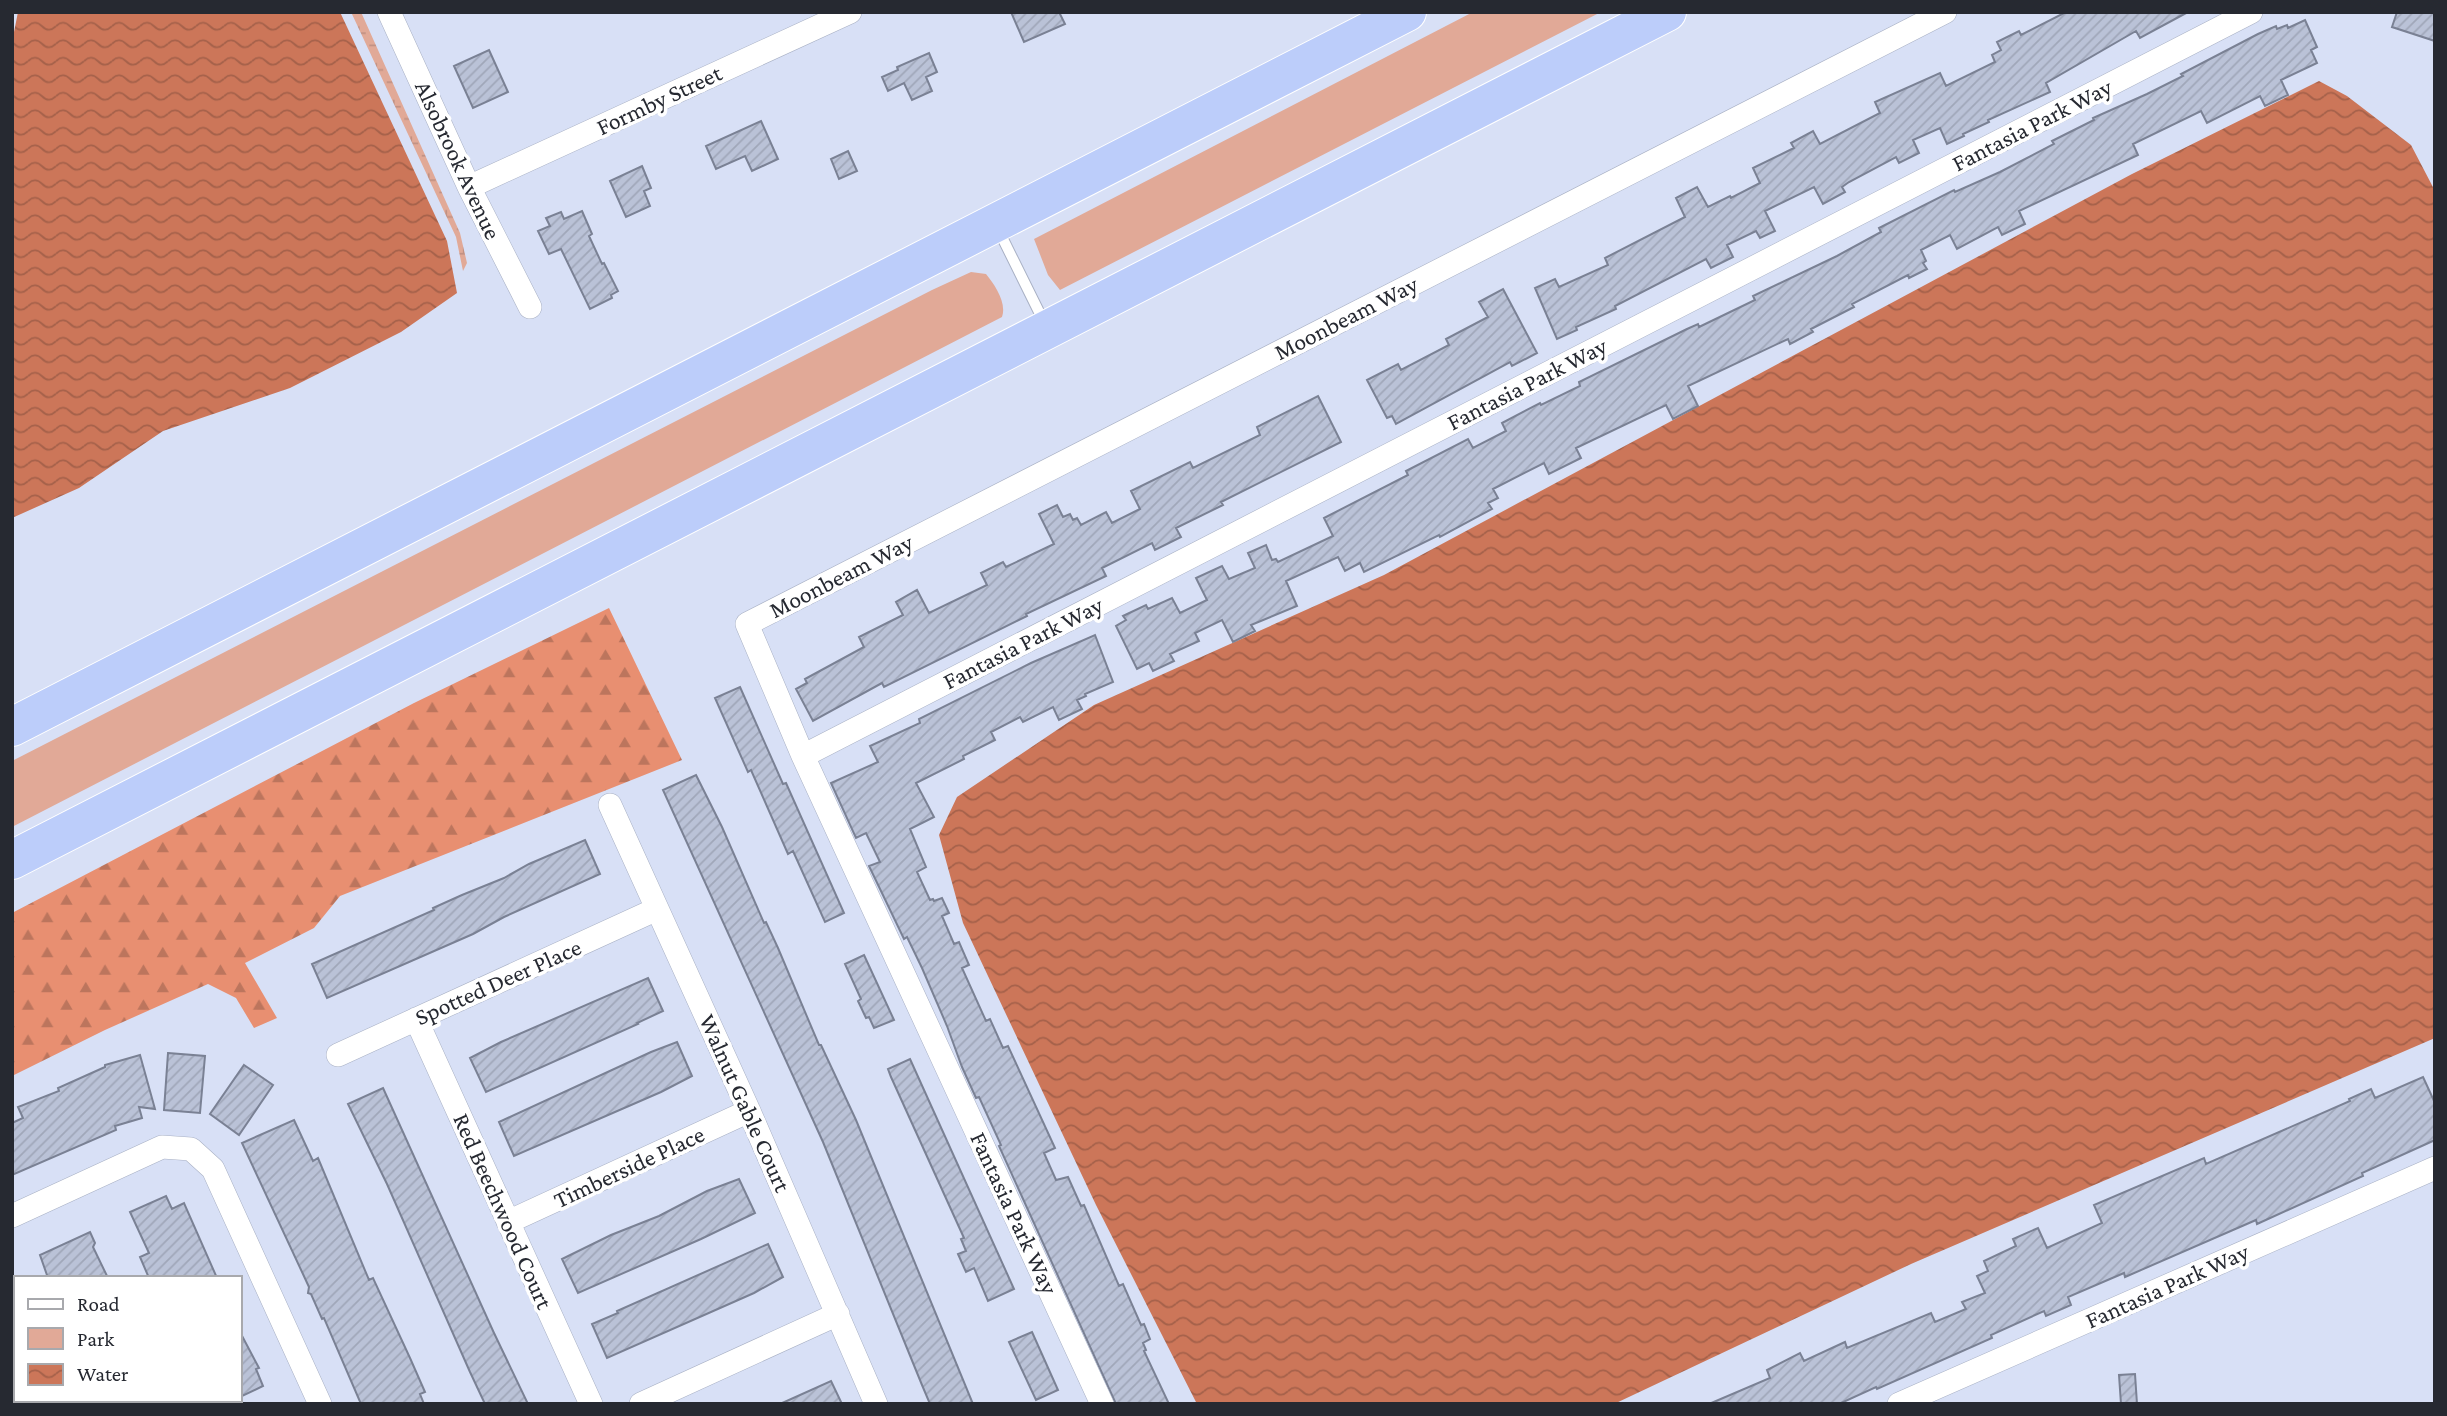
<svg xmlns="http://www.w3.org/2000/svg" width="2447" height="1416" font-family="'Crimson Pro',serif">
<defs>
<pattern id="forest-firs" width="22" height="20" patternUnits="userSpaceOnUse" patternTransform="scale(1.75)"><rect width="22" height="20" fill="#e88f71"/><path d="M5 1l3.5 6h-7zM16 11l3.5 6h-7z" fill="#bc755d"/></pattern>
<pattern id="wetland-marsh" width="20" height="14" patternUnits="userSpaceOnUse" patternTransform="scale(1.75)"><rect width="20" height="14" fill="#e1a997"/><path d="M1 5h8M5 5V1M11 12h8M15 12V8" fill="none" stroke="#c19183"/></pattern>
<pattern id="water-waves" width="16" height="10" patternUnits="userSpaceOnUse" patternTransform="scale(1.75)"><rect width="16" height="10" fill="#cc7659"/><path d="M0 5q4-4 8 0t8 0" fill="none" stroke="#a5614a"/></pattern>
<pattern id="building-hatch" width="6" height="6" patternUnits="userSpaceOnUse" patternTransform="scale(1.75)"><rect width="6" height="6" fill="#bac2d7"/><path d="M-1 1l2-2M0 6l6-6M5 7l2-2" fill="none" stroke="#a0a7b9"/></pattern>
</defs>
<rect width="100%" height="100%" fill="#d8e0f6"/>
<!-- green -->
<path fill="#e1a997" d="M1473 12H1601L1060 290 1048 275 1034 239Z
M971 272 986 274C995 285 1007 303 1002 317L12 827V761L932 290Z"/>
<!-- forest -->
<path fill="url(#forest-firs)" d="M609 608 682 760 340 896 314 928 245 963 277 1018 254 1028 236 998 208 984 105 1030 12 1076V913L414 703Z"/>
<!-- wetland -->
<path fill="url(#wetland-marsh)" d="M351 12H361L460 233 467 263 463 271 456 237Z"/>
<!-- water -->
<path fill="url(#water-waves)" d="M18 12H340L447 241 457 293 401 332 290 388 163 431 79 488 12 518V42Z
M2319 81 2347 96 2411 145 2435 191V1038L1911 1264 1614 1404H1197L1096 1205 963 923 939 835 957 797 1094 705 1384 575 2132 174Z"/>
<!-- building -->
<path fill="url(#building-hatch)" stroke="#7a8194" stroke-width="2" d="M1011 12H1059L1065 24 1024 42Z
M2066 12H2188L2140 38 2136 31 2046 83 2050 92 1988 120 1989 122 1963 134 1964 136 1947 144 1940 128 1913 140 1919 153 1899 163 1896 157 1849 182 1842 187 1845 192 1823 204 1814 187 1765 211 1775 231 1760 238 1756 231 1727 245 1733 257 1711 268 1706 259 1615 306 1616 309 1576 327 1577 330 1557 339 1535 288 1555 279 1559 287 1608 265 1605 258 1685 217 1676 198 1697 187 1708 207 1730 196 1731 198 1760 183 1753 168 1794 148 1791 143 1813 131 1820 144 1880 113 1875 102 1940 73 1946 86 1995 62 1992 55 2001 50 1997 42 2019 31 2021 35Z
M2397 12H2435V41L2392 27Z
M2305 20 2317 47 2311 50 2317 63 2281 80 2288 95 2265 106 2260 96 2207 123 2201 111 2133 144 2138 155 2019 211 2025 224 2002 235 1998 227 1957 249 1950 235 1921 250 1926 261 1923 263 1927 269 1909 278 1908 275 1852 304 1854 307 1811 329 1813 332 1790 344 1788 339 1688 386 1698 406 1673 419 1666 405 1576 448 1581 458 1549 474 1544 463 1493 489 1498 498 1488 503 1492 509 1440 537 1439 535 1364 572 1360 563 1345 571 1338 557 1286 581 1297 606 1251 625 1255 631 1233 642 1222 620 1195 633 1199 641 1170 654 1174 661 1153 671 1149 663 1137 669 1116 626 1126 620 1123 616 1146 605 1148 609 1172 598 1180 613 1207 600 1196 578 1222 566 1229 579 1255 568 1248 553 1266 545 1272 560 1276 559 1278 562 1333 536 1324 518 1408 475 1406 471 1468 439 1473 448 1506 431 1502 423 1540 403 1541 405 1580 386 1579 382 1687 329 1698 324 1699 327 1755 300 1753 296 1837 256 1881 232 1879 228 1954 190 1955 192 2000 172 2054 144 2052 141 2094 120 2093 118 2147 94 2183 76 2181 74 2258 34 2276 26 2277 29 2287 25 2288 28Z
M489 50 508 92 473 108 454 66Z
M929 53 937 72 926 77 932 91 912 100 904 83 888 91 882 77 898 70 897 67Z
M761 121 778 159 752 171 745 156 716 169 706 146Z
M848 151 857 171 839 179 831 159Z
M642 166 651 188 644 191 650 206 626 217 610 181Z
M582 211 592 234 589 236 602 264 604 263 618 291 611 295 612 298 590 309 561 249 549 254 538 231 550 226 546 218 561 212 564 219Z
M1503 289 1537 353 1512 366 1510 362 1396 424 1392 416 1387 418 1367 380 1398 364 1401 370 1449 345 1446 339 1488 317 1479 302Z
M1318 396 1341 442 1221 502 1223 505 1176 528 1181 537 1155 550 1152 543 1102 568 1106 576 1026 614 1027 616 884 687 882 683 813 721 796 689 807 683 805 679 864 647 859 637 903 615 896 602 917 590 929 613 987 585 981 573 1003 562 1006 567 1054 544 1039 514 1057 505 1063 517 1070 514 1073 520 1077 518 1081 525 1106 512 1112 523 1140 509 1131 491 1190 462 1193 468 1260 435 1257 427Z
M1095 635 1113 682 1085 694 1086 696 1077 700 1082 709 1059 720 1053 707 1023 722 1020 717 991 732 995 740 963 756 964 759 916 783 934 817 910 829 926 867 917 872 930 900 933 899 934 901 942 898 949 913 942 916 954 944 959 942 969 965 962 968 986 1021 990 1019 1003 1048 1008 1046 1055 1148 1044 1153 1056 1180 1068 1177 1081 1206 1084 1205 1119 1286 1123 1284 1141 1325 1144 1324 1150 1339 1143 1343 1146 1350 1144 1351 1169 1404H1116L999 1146 1001 1145 979 1097 976 1098 962 1067 947 1026 922 968 907 937 904 939 869 866 880 862 866 833 856 838 831 783 878 762 870 746 920 723 919 719 1031 663Z
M740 687 783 784 786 783 844 913 825 922 793 851 788 854 751 770 748 772 715 698Z
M696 775 722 827 764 923 766 922 778 948 819 1045H821L856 1120 973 1404H930L922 1385 823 1142 663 790Z
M585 840 600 874 504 917 473 934 327 998 312 964 434 910 433 908 462 895 504 878 529 864Z
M864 955 894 1020 874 1028 869 1017 866 1018 858 1001 861 999 845 964Z
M648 978 663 1011 637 1023 638 1024 486 1092 470 1058 501 1042Z
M677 1042 692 1076 661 1092 514 1156 499 1122 651 1052Z
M168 1053 205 1056 200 1113 164 1110Z
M140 1055 155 1109 139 1107 142 1118 115 1126 116 1130 12 1175V1123L23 1118 18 1107 59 1091 58 1088 105 1067V1065Z
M910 1059 1014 1289 988 1301 974 1268 966 1272 958 1254 966 1251 961 1239 964 1238 891 1077 888 1069Z
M244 1065 273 1085 239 1135 210 1114Z
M2423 1077 2435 1103V1140L2362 1173 2363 1176 2257 1224 2256 1220 2125 1277 2124 1273 2068 1297 2071 1305 2046 1316 2044 1311 1991 1335 1992 1338 1877 1389 1876 1387 1839 1404H1709L1770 1378 1767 1370 1800 1353 1804 1361 1845 1342 1847 1348 1931 1313 1935 1322 1966 1309 1962 1302 1985 1293 1977 1276 1988 1271 1984 1261 2016 1246 2013 1239 2038 1228 2047 1248 2102 1223 2094 1205 2204 1158 2206 1164 2350 1101 2349 1099 2371 1089 2375 1098Z
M383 1088 494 1333 528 1404H485L470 1372 387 1184 348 1104Z
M294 1120 313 1161 318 1158 369 1280 373 1278 410 1358 425 1392 420 1394 424 1404H361L324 1318 322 1319 311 1294 308 1293 309 1287 242 1143Z
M739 1179 755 1213 701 1239 578 1293 562 1259 611 1235 659 1216 707 1191Z
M166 1196 172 1209 184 1203 217 1278H149L140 1257 149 1253 130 1212Z
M90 1232 95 1243 93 1247 108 1278H48L40 1255Z
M768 1244 783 1277 754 1293 607 1358 592 1324 618 1313 617 1311Z
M240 1332 259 1368 256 1369 263 1386 240 1397Z
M1032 1332 1058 1390 1036 1400 1009 1342Z
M2135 1374 2137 1404H2121L2119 1375Z
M831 1381 842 1404H780Z"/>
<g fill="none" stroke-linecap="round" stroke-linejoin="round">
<!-- lane casing -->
<g stroke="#a8b0c4" stroke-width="12">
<path id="lane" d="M998 229 1045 324"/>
</g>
<!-- street casing -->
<g stroke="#a8b0c4" stroke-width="24">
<path id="street" d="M389 12 469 187 530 307
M469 187 850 12
M803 756 2251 12
M610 805 749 1111 876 1404
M416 1019 591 1404
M338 1055 657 909
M12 1216 162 1147 191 1149 213 1169 320 1404
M508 1222 749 1111
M12 1304 16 1311
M58 1400 59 1404
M641 1404 838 1314
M1102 1404 803 756 747 624 1945 12
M1899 1404 2435 1168"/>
</g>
<!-- highway casing -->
<g stroke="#fff" stroke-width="40">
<path id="highway" d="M12 727 1407 12
M12 860 1667 12"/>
</g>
<!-- lane -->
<use href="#lane" stroke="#fff" stroke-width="10"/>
<!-- street -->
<use href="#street" stroke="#fff" stroke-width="23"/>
<!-- highway -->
<use href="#highway" stroke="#bccdfa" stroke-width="38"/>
</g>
<g text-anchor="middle" stroke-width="7" stroke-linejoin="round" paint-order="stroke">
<!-- street labels -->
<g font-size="24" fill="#262931" stroke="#fff">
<text transform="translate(659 100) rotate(-25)" y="8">Formby Street</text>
<text transform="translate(2032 125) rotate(-27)" y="8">Fantasia Park Way</text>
<text transform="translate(458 160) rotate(65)" y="8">Alsobrook Avenue</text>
<text transform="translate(1346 318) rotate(-27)" y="8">Moonbeam Way</text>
<text transform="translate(1527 384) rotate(-27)" y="8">Fantasia Park Way</text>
<text transform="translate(841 576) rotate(-27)" y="8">Moonbeam Way</text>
<text transform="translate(1023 643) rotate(-27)" y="8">Fantasia Park Way</text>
<text transform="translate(498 982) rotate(-24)" y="8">Spotted Deer Place</text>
<text transform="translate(745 1103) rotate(66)" y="8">Walnut Gable Court</text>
<text transform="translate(629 1167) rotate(-25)" y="8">Timberside Place</text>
<text transform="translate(503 1211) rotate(66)" y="8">Red Beechwood Court</text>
<text transform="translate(1014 1213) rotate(65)" y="8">Fantasia Park Way</text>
<text transform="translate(2167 1286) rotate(-24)" y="8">Fantasia Park Way</text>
</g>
</g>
<!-- border -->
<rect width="2447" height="1416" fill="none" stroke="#262931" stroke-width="28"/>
<!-- legend -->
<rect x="14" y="1276" width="228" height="126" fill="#ffffff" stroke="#a8a9ad" stroke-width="2"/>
<rect x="28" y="1299" width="35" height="10" fill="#ffffff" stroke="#a8a9ad" stroke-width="2"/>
<text x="77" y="1311" font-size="21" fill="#262931">Road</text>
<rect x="28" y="1328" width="35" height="21" fill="#e1a997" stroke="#a8a9ad" stroke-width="2"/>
<text x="77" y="1346" font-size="21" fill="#262931">Park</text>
<rect x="28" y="1364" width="35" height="21" fill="url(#water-waves)" stroke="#a8a9ad" stroke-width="2"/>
<text x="77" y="1381" font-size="21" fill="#262931">Water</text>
</svg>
